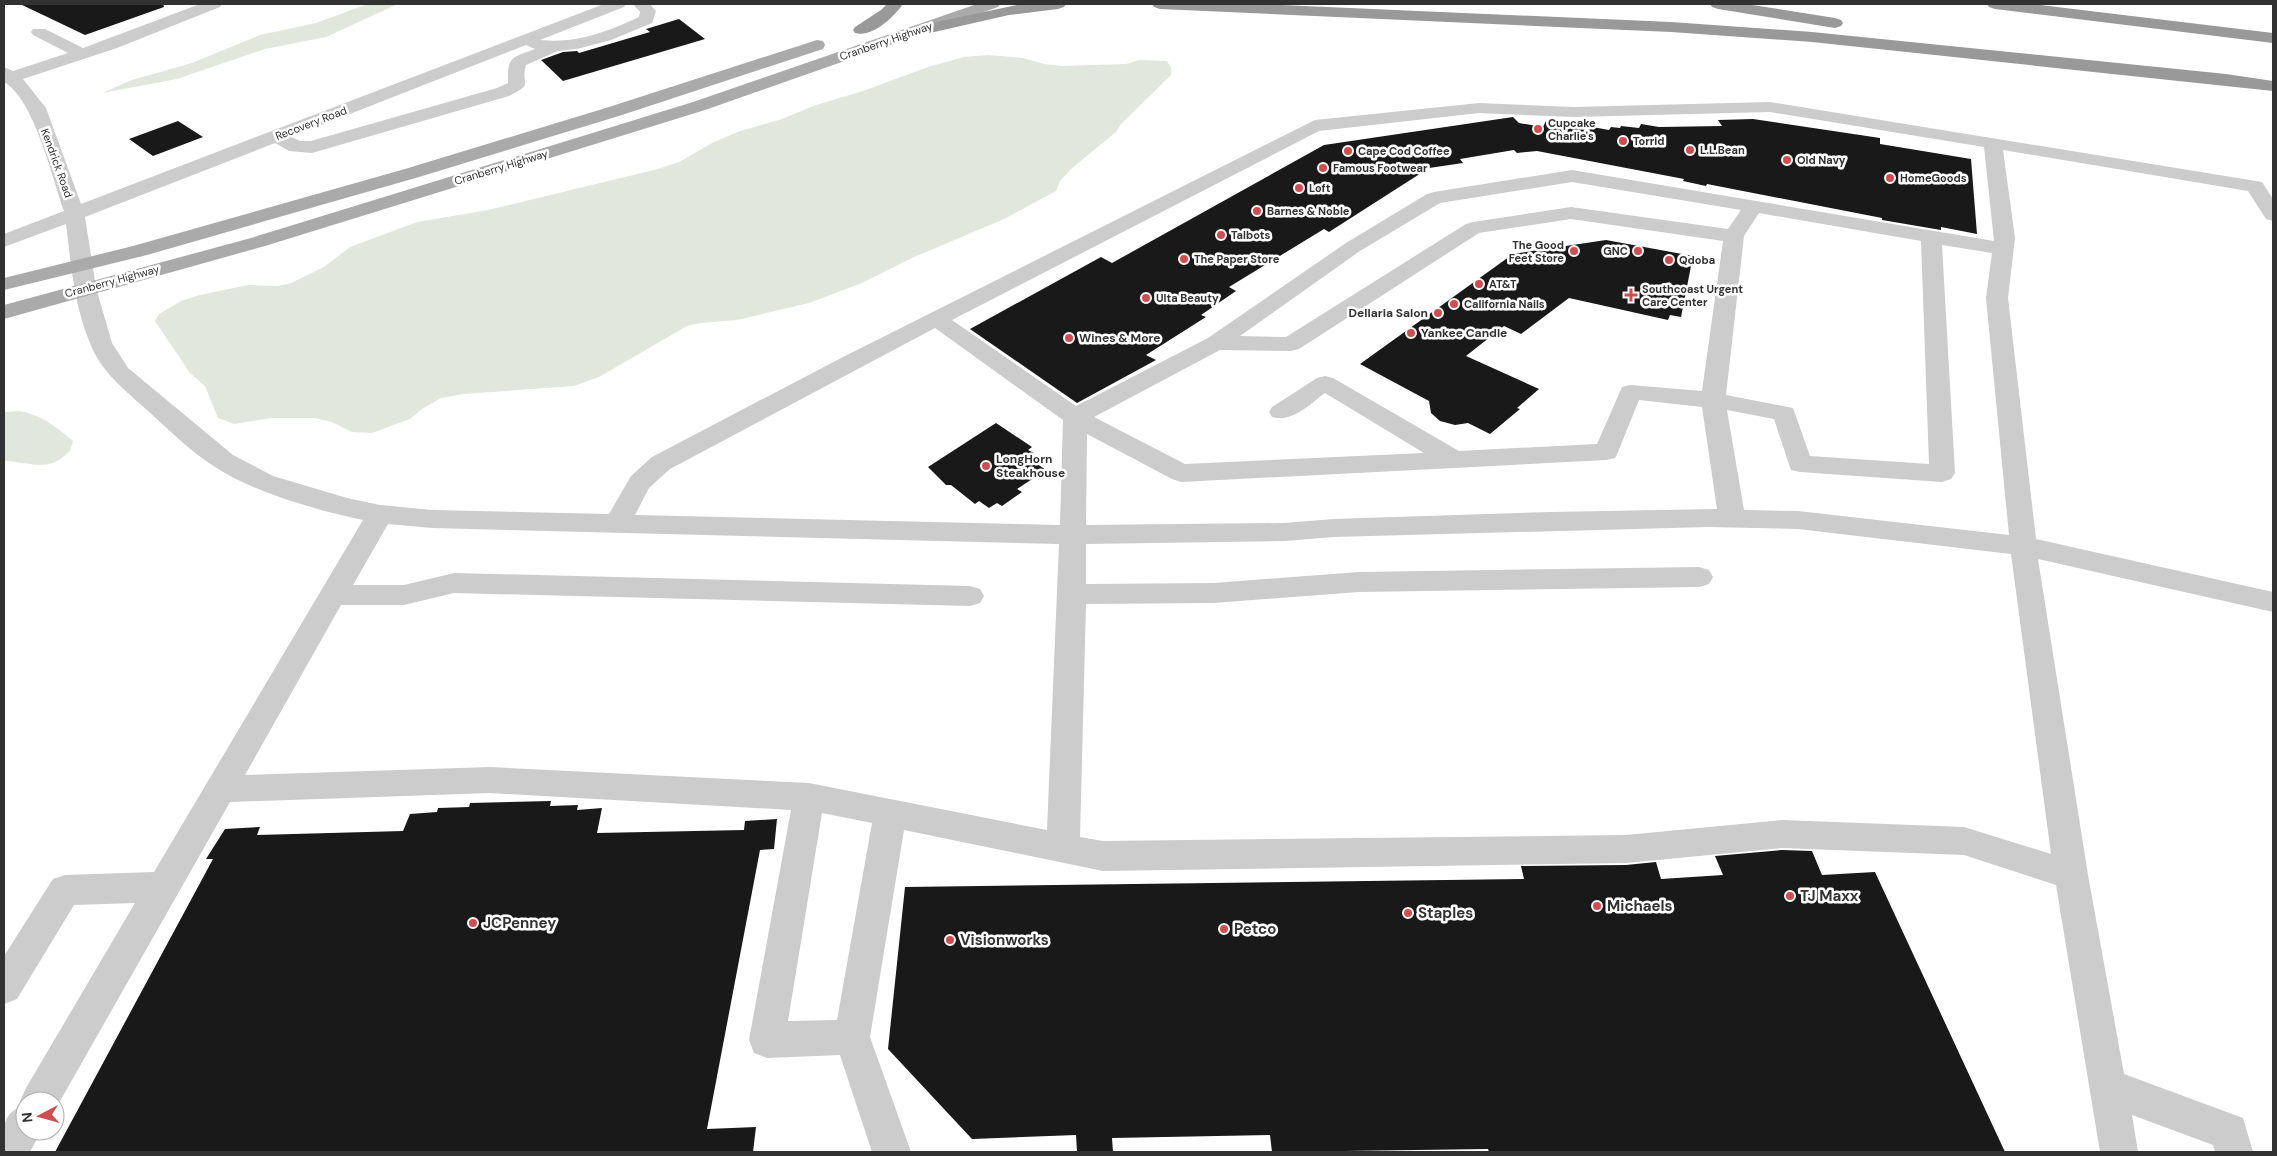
<svg xmlns="http://www.w3.org/2000/svg" width="2277" height="1156" font-family="'DM Sans',sans-serif">
<rect width="100%" height="100%" fill="#fff"/>
<!-- green -->
<path fill="#e1e7dc" d="M368 4H398L326 37 265 49 177 79 102 93 132 80 192 63 260 35 316 23Z
M988 55 1023 58 1044 64 1061 66 1126 64 1139 60 1167 61 1171 68V75L1121 124 1116 132 1071 169 1060 181 1056 191 1004 219 912 258 862 283 809 303 737 320 700 323 687 326 599 377 574 386 464 394 441 398 422 409 410 419 372 433 352 432 332 422 315 418H272L234 424 218 418 205 386 190 373 155 321 159 314 181 301 200 295 248 285 278 286 291 283 324 267 350 247 417 222 488 210 658 169 679 162 714 142 740 131 779 120 816 105 863 91 928 67 964 57Z
M19 411C42 415 55 426 73 441L70 451C65 455 59 461 53 463 38 468 19 461 4 461V412Z"/>
<!-- building -->
<path fill="#191919" d="M20 4H163L164 7 85 35Z
M679 19 705 39 563 81 541 60 563 52 577 51 579 53 650 32 646 29Z
M1513 117 1519 123 1543 127 1546 121 1586 128 1587 126 1609 130 1611 127 1620 128 1621 126 1639 128 1641 124 1659 127 1722 126 1718 120 1753 119 1880 138V144L1971 159 1977 234 1941 227V230L1882 220V218L1707 184 1706 186 1683 181 1684 179 1537 151 1517 153 1514 150 1460 159 1463 163 1429 168 1329 232 1324 229 1229 287 1236 291 1201 315 1206 317 1146 355 1156 360 1077 403 970 329 1101 257 1112 263 1324 145Z
M178 121 203 137 153 156 129 139Z
M1606 240 1693 256 1681 317 1670 315 1668 320 1569 298 1521 334 1504 326 1466 356 1539 389 1517 408 1520 409 1490 434 1468 423 1455 425 1440 421 1431 413 1429 401 1360 364 1513 254Z
M996 423 1032 447 1028 450 1034 453 1027 457 1046 470 1017 489 1022 492 1002 506 997 503 989 508 979 501 975 504 951 485H946L928 467Z
M551 801 550 806 578 805 577 810 602 808 597 833 744 830 745 821 777 819 774 849 760 850 707 1129 756 1127 753 1152H55L213 859H206L225 829 260 827 257 835 403 831 410 814 437 812 438 808 469 807 470 803Z
M1782 850 1812 851 1822 875 1875 872 2005 1152H1489L1488 1149 1272 1152 1270 1135 1112 1138 1113 1152H1077L1076 1135 972 1139 888 1049 905 887 1524 879 1521 866 1626 865 1656 862 1661 879 1723 875 1715 856Z"/>
<g fill="none" stroke-linecap="round" stroke-linejoin="round">
<!-- minor -->
<path fill="#ccc" fill-rule="evenodd" d="M200 4H222L220 7 117 48 23 79 46 108 81 204 604 4H626L624 7 540 40C575 44 607 32 639 17L640 12 633 4H650L656 11 652 23 611 40 577 49 558 51 526 65C520 85 535 83 509 96L312 153 289 151 275 143 85 217 96 288 112 343 128 368 233 455 273 476 347 498 380 505 432 510 609 514 631 476 652 457 843 357 1315 120 1479 103 1574 107 1770 102 2262 182 2273 199V221L2266 219 2248 191 2003 150 2015 238 2008 298 2036 539 2273 592V612L2038 559 2088 875 2124 1074 2243 1118 2253 1152H2215L2213 1145 2132 1115 2138 1152H2100L2056 885 1964 855 1782 848 1626 863 1103 871 904 830 870 1037 911 1152H872L840 1055 767 1058 754 1053 749 1040 791 810 490 793 230 802 55 1110V1101H25V1131H41L30 1152H4C4 1131 0 1115 22 1106L20 1101 26 1088 135 903 74 905 17 999 4 1004V956L53 879 65 875 154 872 363 520C316 510 255 493 215 467 190 451 169 430 148 411 125 390 101 372 90 343 74 305 71 264 66 224L4 247V234L64 211C52 177 34 99 4 82V67L13 71 68 53 33 35 31 32 33 29H45L83 48ZM526 45 535 49C512 58 507 56 508 83L497 88 311 141H300L291 137ZM1770 112 1984 147 1994 241 1572 170 1434 192 1427 194 1346 243 1208 338 1076 406 952 320 1319 131 1479 113 1574 117ZM1572 182 1741 210 1728 229 1571 207 1473 222 1466 224 1286 337 1240 336 1360 251 1440 203ZM1759 213 1921 241 1929 464 1810 456 1793 408 1726 395 1744 236ZM1571 219 1723 241 1702 391 1630 385 1622 387 1597 444 1459 451 1333 378 1325 376 1317 378 1272 407 1269 412 1272 417C1292 423 1310 404 1325 393L1424 453 1185 464 1094 417 1220 350 1291 351 1299 349 1479 233ZM1942 245 1992 253 1986 298 2009 535 1798 511 1744 510 1727 410 1774 419 1791 470 1800 472 1942 482 1951 479 1955 473ZM935 328 1063 420 1060 525 635 515 649 488 670 469ZM1639 400 1702 407 1717 509 1550 512 1334 519 1284 523 1086 525 1087 434 1172 479 1181 482 1606 460 1615 458 1618 452ZM388 524 432 528 1059 544 1047 830 809 783 490 767 245 775 341 605H404L454 593 970 606 980 603 984 596 980 589 970 586 454 573 404 585H353ZM1708 527 1798 529 2011 554 2051 854 1964 827 1782 820 1626 835 1103 841 1080 837 1086 604 1214 603 1359 592 1699 587 1709 584 1713 577 1709 570 1699 567 1359 572 1214 583 1086 584V544L1284 541 1334 537ZM822 813 872 823 837 1020 788 1021Z"/>
<!-- major -->
<path fill="#aaa" fill-rule="evenodd" d="M977 4H1000L998 7 705 110 265 246 4 319V305L251 238 693 102Z
M817 40 823 41 825 45 823 49 622 115 419 177 147 255 4 290V278L133 246 405 169 609 107Z"/>
<!-- highway -->
<path fill="#999" fill-rule="evenodd" d="M887 4H903C894 17 872 38 855 33L853 30 855 27 881 10Z
M1021 4H1066L1064 7 1058 9 1009 15 908 38 902 36 900 33 902 30 908 28Z
M1152 4H1261L1671 22 1812 32 2226 74 2273 81V91L1812 42 1671 32 1160 9 1154 7Z
M1710 4H1746L1835 18 1841 20 1843 23 1841 26 1835 28 1718 9 1712 7Z
M1987 4H2032L2273 33V43L1995 9 1989 7Z"/>
</g>
<!-- markers -->
<g fill="#d04c4f" stroke="#fff" stroke-width="2">
<circle cx="1538" cy="129" r="5"/>
<circle cx="1623" cy="141" r="5"/>
<circle cx="1690" cy="150" r="5"/>
<circle cx="1348" cy="151" r="5"/>
<circle cx="1787" cy="160" r="5"/>
<circle cx="1323" cy="168" r="5"/>
<circle cx="1890" cy="178" r="5"/>
<circle cx="1299" cy="188" r="5"/>
<circle cx="1257" cy="211" r="5"/>
<circle cx="1221" cy="235" r="5"/>
<circle cx="1574" cy="251" r="5"/>
<circle cx="1638" cy="251" r="5"/>
<circle cx="1184" cy="259" r="5"/>
<circle cx="1669" cy="260" r="5"/>
<circle cx="1479" cy="284" r="5"/>
<path d="M1628.5 287.5h5v5h5v5h-5v5h-5v-5h-5v-5h5z"/>
<circle cx="1146" cy="298" r="5"/>
<circle cx="1454" cy="304" r="5"/>
<circle cx="1438" cy="313" r="5"/>
<circle cx="1411" cy="333" r="5"/>
<circle cx="1069" cy="338" r="5"/>
<circle cx="986" cy="466" r="5"/>
<circle cx="1790" cy="896" r="5"/>
<circle cx="1597" cy="906" r="5"/>
<circle cx="1408" cy="913" r="5"/>
<circle cx="473" cy="923" r="5"/>
<circle cx="1224" cy="929" r="5"/>
<circle cx="950" cy="940" r="5"/>
</g>
<g text-anchor="middle" stroke-width="5" stroke-linejoin="round" paint-order="stroke">
<!-- far-street labels -->
<g font-size="11" fill="#323232" stroke="#fff">
<text transform="translate(886 41) rotate(-19)" y="4">Cranberry Highway</text>
<text transform="translate(311 123) rotate(-21)" y="4">Recovery Road</text>
<text transform="translate(57 163) rotate(70)" y="4">Kendrick Road</text>
<text transform="translate(501 167) rotate(-17)" y="4">Cranberry Highway</text>
<text transform="translate(112 281) rotate(-15)" y="4">Cranberry Highway</text>
</g>
<!-- far-poi labels -->
<g font-size="11" font-weight="bold" fill="#323232" stroke="#fff" text-anchor="start">
<text x="1548" y="127">Cupcake<tspan x="1548" dy="13">Charlie's</tspan></text>
<text x="1633" y="145">Torrid</text>
<text x="1700" y="154">L.L.Bean</text>
<text x="1358" y="155">Cape Cod Coffee</text>
<text x="1797" y="164">Old Navy</text>
<text x="1333" y="172">Famous Footwear</text>
<text x="1900" y="182">HomeGoods</text>
<text x="1309" y="192">Loft</text>
<text x="1267" y="215">Barnes &amp; Noble</text>
<text x="1231" y="239">Talbots</text>
<text x="1564" y="249" text-anchor="end">The Good<tspan x="1564" dy="13">Feet Store</tspan></text>
<text x="1628" y="255" text-anchor="end">GNC</text>
<text x="1194" y="263">The Paper Store</text>
<text x="1679" y="264">Qdoba</text>
<text x="1489" y="288">AT&amp;T</text>
<text x="1642" y="293">Southcoast Urgent<tspan x="1642" dy="13">Care Center</tspan></text>
<text x="1156" y="302">Ulta Beauty</text>
<text x="1464" y="308">California Nails</text>
</g>
<!-- poi labels -->
<g font-size="12" font-weight="bold" fill="#323232" stroke="#fff" text-anchor="start">
<text x="1428" y="317" text-anchor="end">Dellaria Salon</text>
<text x="1421" y="337">Yankee Candle</text>
<text x="1079" y="342">Wines &amp; More</text>
<text x="996" y="463">LongHorn<tspan x="996" dy="14">Steakhouse</tspan></text>
</g>
<!-- near-poi labels -->
<g font-size="15" font-weight="bold" fill="#323232" stroke="#fff" text-anchor="start">
<text x="1800" y="901">TJ Maxx</text>
<text x="1607" y="911">Michaels</text>
<text x="1418" y="918">Staples</text>
<text x="483" y="928">JCPenney</text>
<text x="1234" y="934">Petco</text>
<text x="960" y="945">Visionworks</text>
</g>
</g>
<!-- border -->
<rect width="2277" height="1156" fill="none" stroke="#323232" stroke-width="10"/>
<!-- north arrow -->
<g transform="translate(40 1116) rotate(264)"><circle r="24" fill="#ffffff" stroke="#adadad"/>
<path d="M0-4L9 19L0 12L-9 19Z" fill="#d04c4f"/>
<text y="-8" font-size="14" font-weight="bold" text-anchor="middle" fill="#323232">N</text>
</g>
</svg>
